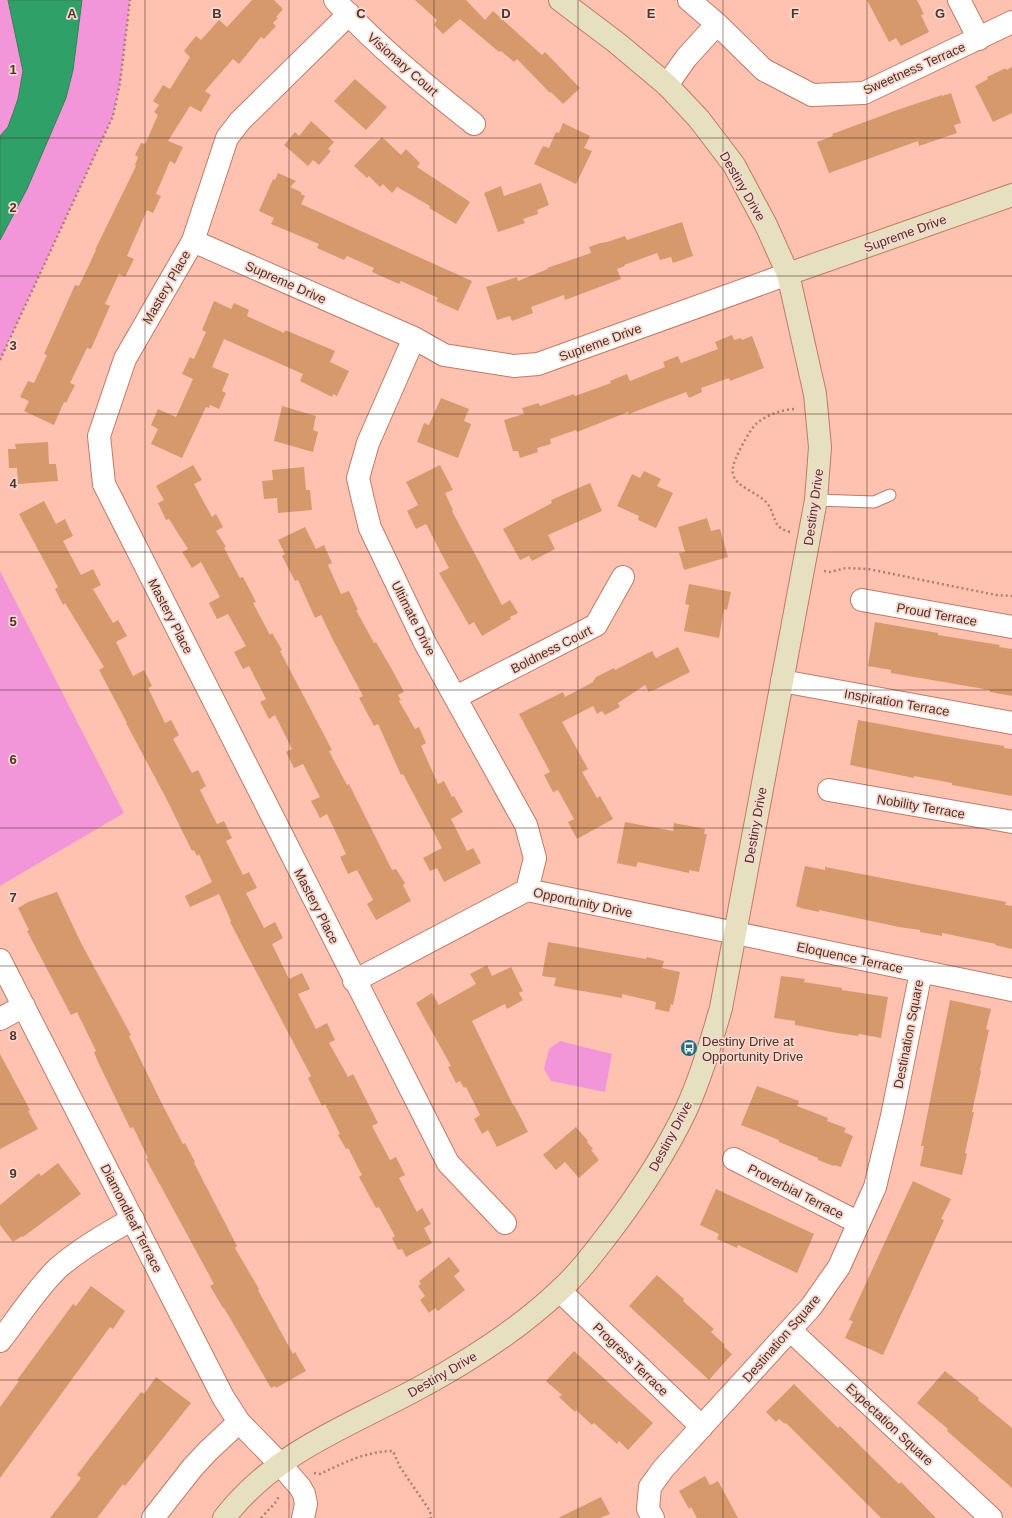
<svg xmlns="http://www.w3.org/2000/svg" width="1012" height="1518" font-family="Arial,sans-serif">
<rect width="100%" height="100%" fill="#ffc2b0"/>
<!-- green -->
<path fill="#f295d9" d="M0 0H130L120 83 113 116 0 360Z
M0 571 124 813 0 886Z
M560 1041 612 1054 605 1092 551 1081 544 1069 549 1049Z"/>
<!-- water -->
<path fill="#2fa168" stroke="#398055" d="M8 0H82L73 70 66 98 27 189 0 240V136L8 127 18 99 23 71Z"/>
<!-- building -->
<path fill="#d5996c" d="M252 0H274L283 9 276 17 278 18 273 23 276 26 264 39 261 37 239 64 233 59 205 91 211 95 201 112 190 106 168 141 183 147 175 164 170 161 156 194 161 196 153 213 147 210 127 256 134 259 125 277 119 274 105 304 110 306 91 349 87 348 70 383 75 385 66 403 64 402 54 425 24 411 29 401 20 397 28 381 34 383 47 355 44 354 75 285 79 286 96 250H95L136 166 135 165 138 157 135 155 141 143 145 144 158 115 154 112 159 105 153 101 163 85 170 89 190 57 184 51 196 36 201 40 219 20 227 27Z
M415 0H466L485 20 493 11 542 55 545 52 580 88 563 104 551 92 550 93 517 59 514 62 501 51 499 52 460 19 443 34 434 25 437 20Z
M867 0H917L924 14 921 15 929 32 901 46 896 38 889 42Z
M1012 67V113L993 122 975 86 988 79 987 77 1006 68V70Z
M355 79 387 107 366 130 334 101Z
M951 93 961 123 954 125 957 133 919 146 918 141 829 173 817 142 833 136 832 134 900 109 942 95V96Z
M311 121 334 142 328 149 331 151 319 165 313 160 308 166 284 145 295 132 299 136Z
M563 123 590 136 584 148 592 151 576 184 534 164 543 146 549 148 556 132 559 133Z
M382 137 401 155 406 149 420 163 417 167 470 202 456 224 429 208 430 206 397 187 392 193 383 184 380 187 369 176 367 178 354 166Z
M278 173 296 181 290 187 301 192V194L305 196 301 204 472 281 458 311 436 301 438 298 401 281 399 284 372 272 374 268 347 256 344 260 317 248 319 244 271 224 274 218 259 211 273 179 275 180Z
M541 183 549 205 537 210 538 214 523 219 525 223 498 232 484 193 501 186 504 196Z
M682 222 693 256 673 263 671 257 660 260 657 253 624 265 625 266 617 269 621 279 565 300 564 295 531 307 533 313 512 321 510 316 497 320 486 287 517 277 518 281 548 269 547 268 591 253 589 247 600 243 607 242 625 236 627 240Z
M214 301 231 309 234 303 249 310 247 316 284 333 285 330 335 351 330 362 349 371 337 396 333 394 332 397 300 381 303 374 224 339 212 367 229 374 222 391 226 393 219 409 210 405 209 408 206 407 182 458 151 444 158 429 151 425 158 409 176 417 193 379 182 374 190 357 194 359 206 332 202 330Z
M732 335 734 340 741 338 742 340 752 336 764 368 730 381 729 378 701 388 702 392 689 398 686 392 629 414 628 412 577 432 576 430 550 439 551 444 537 448 538 452 520 458 518 451H513L504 420 524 414 522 408 539 403 540 406 574 394 575 396 611 383 610 381 627 374 630 381 665 367 663 362 678 356 681 363 718 349 715 342Z
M441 398 469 409 464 421 471 424 458 458 417 442 424 423 429 425Z
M282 406 316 416 313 430 318 432 313 452 274 441Z
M48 442 49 464H56L58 481 18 484 17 468H9L8 449H16L15 444Z
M193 465 202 480 194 484 212 517 216 514 223 527 216 531 226 547 224 548 240 578 243 577 256 602 253 603 270 635 272 633 282 650 280 651 332 750 329 751 347 785 349 784 392 870 396 869 405 883 403 885 411 901 376 920 367 904 373 900 357 870 348 874 340 857 346 854 327 814 320 818 311 801 320 797 303 764 294 768 286 752 292 749 275 715 269 719 260 702 266 699 249 666 243 669 234 652 246 646 228 614 217 619 209 603 220 597 201 562 192 568 182 552 188 549 169 519 166 520 158 503 164 500 156 486Z
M440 465 453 490 445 493 453 510 452 511 502 605 510 600 518 613 510 617 511 619 482 636 474 622 469 625 439 573 449 568 426 524 416 529 407 511 418 505 406 482Z
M304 467 306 490H310L312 510 278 513 277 498 264 499 262 481 273 480 272 470Z
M644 471 661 479 657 486 673 493 656 528 638 520 639 516 617 506 632 474 640 478Z
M590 483 602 511 548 535 555 549 532 561 529 556 520 560 503 529 552 503 551 500Z
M44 501 56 524 65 519 73 536 63 541 81 575 93 569 101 585 93 589 113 623 118 620 127 636 116 642 133 676 144 670 152 686 148 688 165 723 171 720 179 735 173 739 192 773 198 770 206 786 200 790 217 824 224 821 232 838 226 841 243 875 249 872 257 888 246 893 264 928 275 922 283 938 272 944 289 979 302 973 310 989 298 994 316 1029 327 1023 335 1040 329 1043 348 1077 353 1074 378 1123 372 1126 390 1160 396 1157 405 1175 399 1178 417 1212 422 1208 431 1224 424 1228 432 1243 406 1257 402 1249 398 1250 392 1238 395 1236 379 1207 376 1208 359 1177 362 1175 348 1148 346 1149 338 1135 340 1134 325 1104 322 1106 308 1078 311 1076 230 922 231 921 219 894 190 907 185 896 212 882 199 854 197 856 194 850 192 851 167 800 126 723H127L99 670 104 667 65 603 63 605 55 589 58 587 19 514Z
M707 518 711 531 720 529 728 557 684 570 679 553 685 552 678 527Z
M305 527 316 549 324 545 332 563 328 565 341 594 349 591 358 610H356L374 643 376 642 395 675 404 692 398 695 401 700 399 701 415 729 419 727 426 743 421 746 438 784 444 781 452 797 454 796 463 812 451 819 467 851 473 848 481 863 444 882 437 868 430 871 423 858 442 848 403 774 401 775 378 724 374 726 359 698 363 696 333 640 321 615 315 618 298 580 295 581 282 556 285 554 278 540Z
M689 584 731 592 727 610 724 609 719 638 684 631 689 605 685 604Z
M875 622 938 633V635L1000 645 999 647 1012 649V696L990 692V690L891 673V670L868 666Z
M678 647 690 672 652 691V690L649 692 645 685 618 703 620 707 605 715 602 711 597 714 593 706 562 722 588 769 582 772 597 798 600 796 613 819 577 839 568 822 574 819 558 790 553 792 544 775 550 772 519 714 563 692 565 697 593 682 596 677 614 668 615 670 652 651 656 658Z
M858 720 944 736 1004 746V748L1012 749V796L952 785V783L914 776V778L850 765Z
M625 822 673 831 674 823 705 829 704 834H707L699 872 689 870V873L638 862 636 867 617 863Z
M805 866 825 870V867L1006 902 1005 905 1012 906V949L995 945 996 944 942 933V936L920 932V930L899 927 819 910V912L801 908 796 906Z
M57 892 81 943 131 1035 129 1036 161 1102 183 1144 185 1143 195 1162 194 1163 237 1246 235 1248 259 1289 258 1290 276 1323 293 1354 295 1352 306 1371 276 1388 275 1386 271 1388 224 1308H223L210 1286 214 1284 146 1159 148 1158 133 1127 130 1128 98 1062 94 1052 96 1051 77 1012 71 1015 27 931 29 930 18 908 28 902Z
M548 942 646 959 647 957 664 961 662 968 680 972 673 1005 671 1004 669 1012 655 1009 656 1002 622 994V998L554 986 556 978 542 976Z
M487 965 492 976 511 967 523 991 519 993 523 1000 507 1009 505 1004 472 1021 513 1105H514L528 1132 497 1147 488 1130 482 1134 474 1119 480 1115 466 1087 464 1088 460 1081 456 1083 448 1067 451 1066 416 1003 432 993 439 1005 476 984 470 974Z
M781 976 805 979 804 982 842 988V990L888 997 881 1038 859 1034 858 1036 837 1033 795 1025V1021L774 1018Z
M950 1000 991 1009 986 1029 989 1030 980 1070 981 1071 972 1112H974L965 1153 967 1154 962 1175 920 1166 924 1146H921Z
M0 1054 30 1110 28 1111 38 1129 0 1149Z
M757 1086 799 1101 797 1106 828 1118 827 1121 846 1128 844 1132 853 1136 841 1167 834 1165V1166L818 1160V1158L779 1142V1140L741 1125Z
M576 1127 588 1141 587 1142 593 1149 591 1150 599 1160 579 1178 565 1162 556 1170 543 1155Z
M58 1163 81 1194 23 1237 22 1236 13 1242 0 1225V1205L39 1173 41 1176Z
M913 1181 951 1199 941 1219 944 1220 883 1355 845 1338 853 1321 849 1320Z
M716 1189 814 1234 797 1273 738 1245 737 1248 717 1239 719 1234 700 1225Z
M449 1257 460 1271 454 1276 465 1290 438 1311 435 1308 429 1313 420 1300 425 1296 418 1286 421 1284 419 1281Z
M657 1275 684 1299 683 1301 714 1329 711 1332 725 1345 724 1347 732 1354 709 1380 629 1306Z
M91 1286 125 1311 113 1329 110 1327 0 1478V1407L19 1381 17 1380 73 1304 76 1306Z
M574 1351 653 1423 628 1450 619 1441 617 1444 594 1423 592 1425 576 1410 575 1412 559 1397 562 1395 546 1381Z
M945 1371 979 1398 978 1400 1012 1428V1488L947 1431 948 1429 917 1403Z
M156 1377 191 1403 125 1486 123 1484 97 1518H50L81 1478 77 1475 89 1459 141 1392 144 1394Z
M794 1384 838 1428 840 1426 899 1484 901 1482 936 1518H881L786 1423 785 1424 779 1419 776 1422 766 1412Z
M705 1476 710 1485 718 1481 738 1518H697L691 1507 689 1509 679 1491Z
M601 1497 610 1514 600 1518H558Z"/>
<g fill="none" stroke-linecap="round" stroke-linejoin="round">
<!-- lane casing -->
<g stroke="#c17a66" stroke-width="13">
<path id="lane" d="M816 500 874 502 890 495"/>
</g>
<!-- street casing -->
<g stroke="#c17a66" stroke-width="24">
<path id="street" d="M335 0C377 46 425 85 474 124
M689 0 717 24
M959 0 979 39
M349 14 240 121 227 138 193 241 125 359 99 436 104 484 448 1163 505 1223
M667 85 686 58 717 24 764 70 812 95 864 93 1012 22
M193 241 414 338 444 355 514 366 538 364 788 274
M414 338 368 443 358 478 363 500 370 528 425 643 526 825 535 858 527 890
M862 600 1012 627
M782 681 1012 723
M456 697 596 625 623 577
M829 790 1012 822
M0 960 223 1397 239 1422 280 1464 300 1487 304 1494 306 1504 303 1518
M354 981 527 890 1012 990
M0 1019 24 1006
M734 1159 859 1223
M560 1291 702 1427
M790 1330 991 1518
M0 1341C19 1317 36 1289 58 1268 81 1248 107 1233 133 1219
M153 1518 193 1467 208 1451 239 1422
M653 1518 648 1509 650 1487 663 1469 811 1307 839 1267 875 1187 892 1116 921 972"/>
</g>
<!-- secondary casing -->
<g stroke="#c17a66" stroke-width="24">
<path id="secondary" d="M788 274 1012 195
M224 1518C276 1451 347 1427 419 1388 469 1361 518 1330 559 1291 579 1273 596 1250 612 1229 640 1192 666 1152 686 1110 701 1077 711 1042 721 1008L816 500 820 447 815 394 788 274 766 225 734 165 699 119 667 85 617 43 560 0"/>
</g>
<!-- path -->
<path stroke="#ad7f71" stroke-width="2.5" stroke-dasharray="2 3" stroke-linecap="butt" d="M0 360 113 116 120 83 130 0
M790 532C771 527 777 516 767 503 759 494 741 488 735 479 733 476 732 471 733 467 734 459 750 429 756 424 766 415 783 409 796 409
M824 571 830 572 846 568 868 569 996 595 1012 596
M314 1473 320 1474C343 1463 367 1451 393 1451L400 1467 430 1511 431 1518
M261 1518 275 1503 280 1495"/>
<!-- lane -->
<use href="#lane" stroke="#fff" stroke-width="11"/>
<!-- street -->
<use href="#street" stroke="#fff" stroke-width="22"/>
<!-- secondary -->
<use href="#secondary" stroke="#e6e0c0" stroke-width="22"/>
</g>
<!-- grid -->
<path fill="none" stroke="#503229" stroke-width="1" stroke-opacity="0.55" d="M145 0V1518M289 0V1518M434 0V1518M578 0V1518M723 0V1518M867 0V1518M0 138H1012M0 276H1012M0 414H1012M0 552H1012M0 690H1012M0 828H1012M0 966H1012M0 1104H1012M0 1242H1012M0 1380H1012"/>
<!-- icons -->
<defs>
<g id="bus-disc" transform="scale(0.9)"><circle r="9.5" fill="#276b7c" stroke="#f7d8ce"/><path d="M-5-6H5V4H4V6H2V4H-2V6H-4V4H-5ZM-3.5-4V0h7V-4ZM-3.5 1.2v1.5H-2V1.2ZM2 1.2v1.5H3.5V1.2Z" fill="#fff"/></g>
</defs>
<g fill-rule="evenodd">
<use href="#bus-disc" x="689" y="1048"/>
</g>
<g text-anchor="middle" stroke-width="3.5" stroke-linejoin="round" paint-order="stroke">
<!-- street labels -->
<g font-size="13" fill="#503229" stroke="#f7d8ce">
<text transform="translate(403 64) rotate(41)" y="5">Visionary Court</text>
<text transform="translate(914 68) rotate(-24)" y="5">Sweetness Terrace</text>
<text transform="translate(743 186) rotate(60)" y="5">Destiny Drive</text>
<text transform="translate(905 233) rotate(-20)" y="5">Supreme Drive</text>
<text transform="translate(286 282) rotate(24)" y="5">Supreme Drive</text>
<text transform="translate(166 287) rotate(-60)" y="5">Mastery Place</text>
<text transform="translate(600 342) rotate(-20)" y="5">Supreme Drive</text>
<text transform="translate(813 507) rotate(-82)" y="5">Destiny Drive</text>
<text transform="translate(937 614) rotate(10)" y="5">Proud Terrace</text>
<text transform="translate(171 616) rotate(63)" y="5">Mastery Place</text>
<text transform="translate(414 618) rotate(63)" y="5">Ultimate Drive</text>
<text transform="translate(551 649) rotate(-27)" y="5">Boldness Court</text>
<text transform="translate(897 702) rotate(10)" y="5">Inspiration Terrace</text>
<text transform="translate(921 806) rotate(10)" y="5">Nobility Terrace</text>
<text transform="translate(755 825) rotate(-80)" y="5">Destiny Drive</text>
<text transform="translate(583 902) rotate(12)" y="5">Opportunity Drive</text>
<text transform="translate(317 906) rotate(63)" y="5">Mastery Place</text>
<text transform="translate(850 957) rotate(12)" y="5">Eloquence Terrace</text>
<text transform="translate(908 1034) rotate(-79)" y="5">Destination Square</text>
<text transform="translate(670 1136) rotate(-62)" y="5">Destiny Drive</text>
<text transform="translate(796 1191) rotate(27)" y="5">Proverbial Terrace</text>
<text transform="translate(132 1218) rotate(63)" y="5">Diamondleaf Terrace</text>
<text transform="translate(781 1338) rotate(-49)" y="5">Destination Square</text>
<text transform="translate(631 1359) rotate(44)" y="5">Progress Terrace</text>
<text transform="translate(442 1374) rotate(-30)" y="5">Destiny Drive</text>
<text transform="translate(890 1424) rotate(43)" y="5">Expectation Square</text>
</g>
<!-- poi labels -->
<g font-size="13" fill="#503229" stroke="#f7d8ce" text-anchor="start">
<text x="702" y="1046">Destiny Drive at<tspan x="702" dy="15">Opportunity Drive</tspan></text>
</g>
</g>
<g font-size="13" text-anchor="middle" font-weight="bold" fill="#503229" stroke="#f7d8ce" stroke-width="3.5" stroke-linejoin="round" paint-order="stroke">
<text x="72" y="18">A</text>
<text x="217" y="18">B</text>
<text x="361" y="18">C</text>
<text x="506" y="18">D</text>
<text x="651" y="18">E</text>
<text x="795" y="18">F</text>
<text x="940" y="18">G</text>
<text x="13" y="74">1</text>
<text x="13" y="212">2</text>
<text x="13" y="350">3</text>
<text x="13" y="488">4</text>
<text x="13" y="626">5</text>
<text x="13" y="764">6</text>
<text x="13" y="902">7</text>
<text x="13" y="1040">8</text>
<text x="13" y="1178">9</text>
</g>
</svg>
